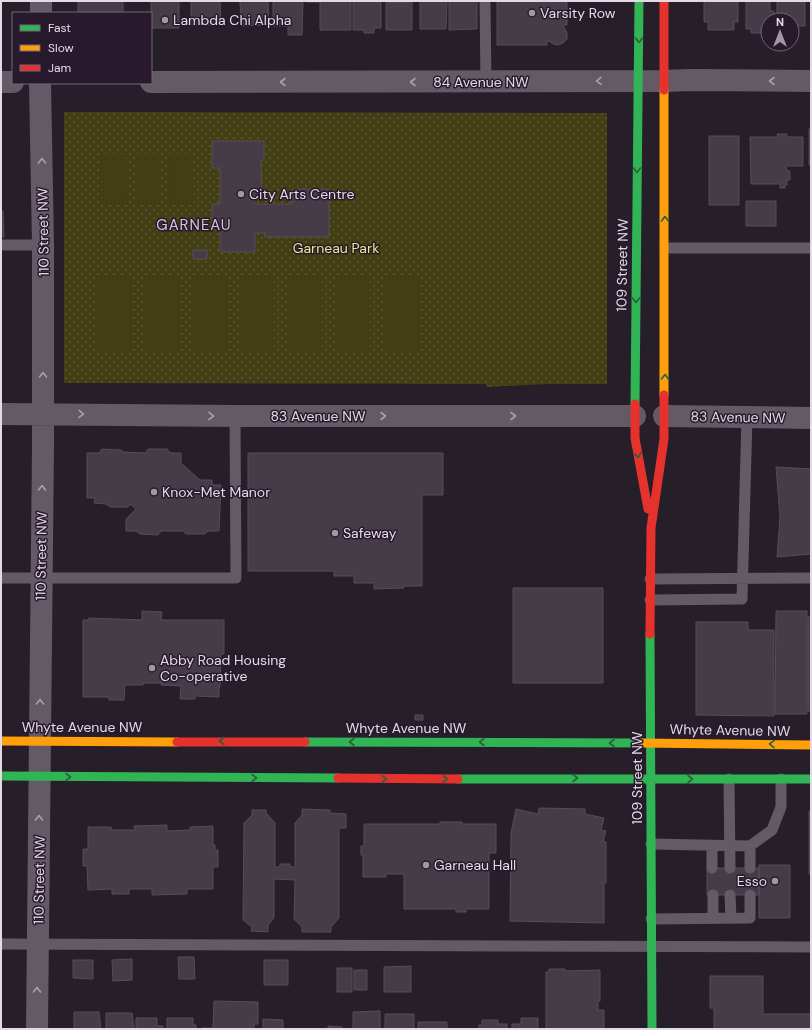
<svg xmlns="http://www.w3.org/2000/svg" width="812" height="1030" font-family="'DM Sans',sans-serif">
<defs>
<pattern id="grass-dots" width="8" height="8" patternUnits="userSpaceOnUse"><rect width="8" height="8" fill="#413f13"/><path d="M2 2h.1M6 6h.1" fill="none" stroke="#5c5a35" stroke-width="1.8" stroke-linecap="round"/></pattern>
</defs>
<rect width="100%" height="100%" fill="#261e28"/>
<!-- grass -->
<path fill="url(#grass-dots)" d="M64 112 607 113V384H547L486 387V384L64 383Z"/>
<!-- pitch -->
<path fill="#413f13" d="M101 154H126L127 204H102Z
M135 154H160L161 204H136Z
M168 154H193L194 203 169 204Z
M97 277H131V352H97Z
M145 277H179V352H145Z
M192 277H227V352H192Z
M240 277H274V352H240Z
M288 277H322V351H288Z
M336 277H370V352H336Z
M385 277H419V351H385Z"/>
<!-- building -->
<path fill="#463c48" stroke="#544d56" d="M78 1H123V13H78Z
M151 1H179V28H151Z
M191 1H220L221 25H191Z
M240 1H268L269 25 241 26Z
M273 1H303L302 35H288V26H273Z
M306 1H351V30H320V2H306Z
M353 1H381V28H374V33H364V30H353Z
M420 1H447L446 29H420Z
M449 1H477V29L449 30Z
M497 1H564V2H567V25H563L567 33V39L563 43 558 45 553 44 549 41H547V45H497Z
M704 1H738V22H734V30H708V22H704Z
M746 1H770V11H774V18H770V20H768V36H765V30H761V33H751V29H746Z
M777 1H805V26H796L795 30H792V20H777Z
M386 2H412V30H386Z
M811 128V165H809V129Z
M777 134H787V137H803V166H786L787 171H790V180H787V185H785V188H780V184H751L750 137H778Z
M709 136H739V205H709Z
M212 141H264V160H261L262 199H254V204H292V189H329V237H265V233H255V252H220V227H212V204H220V168H212Z
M746 201H776V226H746Z
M1 211H3L4 237H1Z
M193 250H207V259H193Z
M102 449 121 450 123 452 146 453 148 449H167L170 453H181V463L200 480H212V485H221L219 531H208L205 534H186L183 531H161L158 535 140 534 136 531H126V519L136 509 130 504 128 507H110L106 504 94 503 95 498H87V453H99Z
M248 453H443V495H422V586H404V588L374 589V583H354V576H334V571H248Z
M776 467 811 469V554L777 557 780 517Z
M513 588H603V683H513Z
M142 611 162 612 161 620H224V654H221L220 687H219V697L195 696V699H180L181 686 161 685V683H143V685H125L124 700H109V697H83V620H89V618L142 620Z
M776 611H807V714H775Z
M808 617H811V711H808Z
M696 622H748V630H774V716L696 715Z
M415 715H423V720H415Z
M539 808 585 809V814L604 818 601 830 606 831 603 842H606V883H604V923L510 921 511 833 516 809 538 814Z
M302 809 330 810V813L346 814V828H339V918L331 927V932H302V927L294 919 295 880 274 879V918L268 925V932L251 931 252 927 243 920 244 823 252 815V810H266V813L275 823V867H280V864H290V867H295V823L302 815Z
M809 811H811V874H809Z
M440 822H462V824H496V853H489V909H466V912H456V909H404V874H386V877H363V855H361V846H364V824H440Z
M167 825V831L190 830V827L213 826V845H215V850H218V867H213V889H187V894L152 895V889H129V894H112V889L88 890 87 866H83V849H88V827H111V830H135L134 826Z
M759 865H790V918H759Z
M707 868H759V895H707Z
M178 957H194L195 979H179Z
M132 959V980L113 981 112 960Z
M73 960H93V979L73 978Z
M264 960H288V985H264Z
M411 966V992H384V967Z
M337 968H352V992H337Z
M549 969H565V971L600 970V1001H598V1010H604V1028H599V1029H546V972H549Z
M354 970H367V990H354Z
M710 976H763V1014H811V1029H714V1008H710Z
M214 1001 258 1002V1024H254V1029H202V1028H213Z
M380 1011V1029H353V1012Z
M74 1012H99L101 1029H74Z
M106 1013H132L134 1029H106Z
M385 1014H414V1029H385Z
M136 1018H157V1026H163V1029H136Z
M167 1018H193V1025H196V1029H167Z
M521 1018H538V1029H512V1024H521Z
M263 1019 283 1020V1029H263Z
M482 1020H498V1024H507V1029H479V1025H482Z
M418 1022H447V1029H418Z
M328 1026 342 1027V1029H328Z"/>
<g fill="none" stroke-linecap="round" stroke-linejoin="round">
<!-- lane -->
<path stroke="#635a65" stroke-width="11" d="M485 1 486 82
M1 245H43
M665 248H811
M1 578H236L235 416
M650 579 811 578
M650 600 742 599 747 417
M729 779 730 868
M651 844 750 846 772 830 781 807V779
M712 846V868
M750 868V846
M713 895V918
M730 895 731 918
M651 919 750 918V895
M1 944 811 947"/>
<!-- street -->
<path stroke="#635a65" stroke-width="22" d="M41 13V1
M1 82H13
M151 82 664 81 692 80 811 81
M1 414 235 416H635
M664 416 811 418
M37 1029 43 447V245L40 83"/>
<!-- fast -->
<path stroke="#30b455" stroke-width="9" d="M635 404 639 1
M650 634 652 1029
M305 742 642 743
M1 776 338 778
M458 779H811"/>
<!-- slow -->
<path stroke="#ff9f0a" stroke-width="9" d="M664 395V90
M1 741 177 742
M642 743 811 745"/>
<!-- jam -->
<path stroke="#e5322d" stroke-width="9" d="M664 1V90
M635 404V438L648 509
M650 634 651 528 664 439V395
M177 742H305
M338 778 458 779"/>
</g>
<!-- one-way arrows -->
<defs><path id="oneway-chevron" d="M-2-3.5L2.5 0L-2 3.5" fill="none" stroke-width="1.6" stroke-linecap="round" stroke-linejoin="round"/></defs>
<g stroke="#2c5f3e">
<use href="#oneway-chevron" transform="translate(639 40) rotate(90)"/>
<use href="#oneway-chevron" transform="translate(637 170) rotate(91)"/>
<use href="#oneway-chevron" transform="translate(665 219) rotate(-91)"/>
<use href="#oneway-chevron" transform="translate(636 300) rotate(91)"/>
<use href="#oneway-chevron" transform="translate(665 377) rotate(-90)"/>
<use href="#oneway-chevron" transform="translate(638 455) rotate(80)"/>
<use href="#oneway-chevron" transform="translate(222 741) rotate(180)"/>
<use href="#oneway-chevron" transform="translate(352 742) rotate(-180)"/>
<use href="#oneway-chevron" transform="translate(482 742) rotate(-180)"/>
<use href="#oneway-chevron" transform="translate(612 743) rotate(180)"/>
<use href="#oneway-chevron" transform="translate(772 744) rotate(-179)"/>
<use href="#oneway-chevron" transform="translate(68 777)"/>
<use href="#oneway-chevron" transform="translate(254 778)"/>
<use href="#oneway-chevron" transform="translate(575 778)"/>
<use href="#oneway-chevron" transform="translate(384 779)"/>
<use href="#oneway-chevron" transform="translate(445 779)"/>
<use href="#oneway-chevron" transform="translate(690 779)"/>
</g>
<g stroke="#aaa0ac">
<use href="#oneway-chevron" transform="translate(599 81) rotate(179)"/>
<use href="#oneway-chevron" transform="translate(772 81) rotate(-180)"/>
<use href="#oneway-chevron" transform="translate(283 82) rotate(180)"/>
<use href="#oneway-chevron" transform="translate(413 82) rotate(180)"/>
<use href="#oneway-chevron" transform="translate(42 161) rotate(-91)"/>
<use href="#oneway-chevron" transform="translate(43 375) rotate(-90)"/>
<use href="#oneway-chevron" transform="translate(81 414) rotate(1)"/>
<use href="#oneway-chevron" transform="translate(211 416) rotate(1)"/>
<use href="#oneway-chevron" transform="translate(383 416)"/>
<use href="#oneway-chevron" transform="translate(513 416)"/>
<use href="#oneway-chevron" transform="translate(42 488) rotate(-89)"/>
<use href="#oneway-chevron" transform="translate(40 702) rotate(-90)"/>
<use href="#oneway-chevron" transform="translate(39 818) rotate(-89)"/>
<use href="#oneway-chevron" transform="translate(37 990) rotate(-90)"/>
</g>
<!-- markers -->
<g fill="#a298a4" stroke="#281a2c" stroke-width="1.5">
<circle cx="532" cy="13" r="4"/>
<circle cx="165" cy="20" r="4"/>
<circle cx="241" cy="194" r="4"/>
<circle cx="154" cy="492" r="4"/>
<circle cx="335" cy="533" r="4"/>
<circle cx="152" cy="668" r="4"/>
<circle cx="426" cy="865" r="4"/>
<circle cx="775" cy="881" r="4"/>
</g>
<g text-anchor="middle" stroke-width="3" stroke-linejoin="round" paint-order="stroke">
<!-- poi labels -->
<g font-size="14" fill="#e4dae6" stroke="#281a2c" text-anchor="start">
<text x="540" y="18">Varsity Row</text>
<text x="173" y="25">Lambda Chi Alpha</text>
<text x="249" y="199">City Arts Centre</text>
<text x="162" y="497">Knox-Met Manor</text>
<text x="343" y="538">Safeway</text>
<text x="160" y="665">Abby Road Housing<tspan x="160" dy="16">Co-operative</tspan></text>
<text x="434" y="870">Garneau Hall</text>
<text x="767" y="886" text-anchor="end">Esso</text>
</g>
<!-- street labels -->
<g font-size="14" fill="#e4dae6" stroke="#281a2c">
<text x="481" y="87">84 Avenue NW</text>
<text transform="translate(43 232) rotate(-91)" y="5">110 Street NW</text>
<text transform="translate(622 265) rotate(-89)" y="5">109 Street NW</text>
<text x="318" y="421">83 Avenue NW</text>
<text transform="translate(738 417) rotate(1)" y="5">83 Avenue NW</text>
<text transform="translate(41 556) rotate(-89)" y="5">110 Street NW</text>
<text x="82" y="732">Whyte Avenue NW</text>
<text x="406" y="733">Whyte Avenue NW</text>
<text transform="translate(730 730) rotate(1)" y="5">Whyte Avenue NW</text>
<text transform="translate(637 778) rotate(-90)" y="5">109 Street NW</text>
<text transform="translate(39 880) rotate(-89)" y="5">110 Street NW</text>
</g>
<!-- park labels -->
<g font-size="14" fill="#eae989" stroke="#281a2c">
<text x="336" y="253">Garneau Park</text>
</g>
<!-- neighbourhood labels -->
<g font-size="15" letter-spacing="1" fill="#d8c4dd" stroke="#281a2c">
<text x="194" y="230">GARNEAU</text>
</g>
</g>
<!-- border -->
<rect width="812" height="1030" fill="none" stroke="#e4dae6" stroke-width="4"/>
<!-- legend -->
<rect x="12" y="12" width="140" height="72" fill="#281a2c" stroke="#736776"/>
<rect x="20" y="25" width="20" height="6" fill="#30b455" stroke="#736776"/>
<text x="48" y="32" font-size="12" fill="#e4dae6">Fast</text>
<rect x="20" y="45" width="20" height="6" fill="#ff9f0a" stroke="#736776"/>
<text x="48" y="52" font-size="12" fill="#e4dae6">Slow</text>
<rect x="20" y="65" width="20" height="6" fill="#e5322d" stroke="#736776"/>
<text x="48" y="72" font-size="12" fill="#e4dae6">Jam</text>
<!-- north arrow -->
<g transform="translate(780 32)"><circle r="19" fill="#281a2c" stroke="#736776"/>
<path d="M0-3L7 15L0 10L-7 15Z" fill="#a298a4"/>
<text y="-6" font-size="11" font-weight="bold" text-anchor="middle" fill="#e4dae6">N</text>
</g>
</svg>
